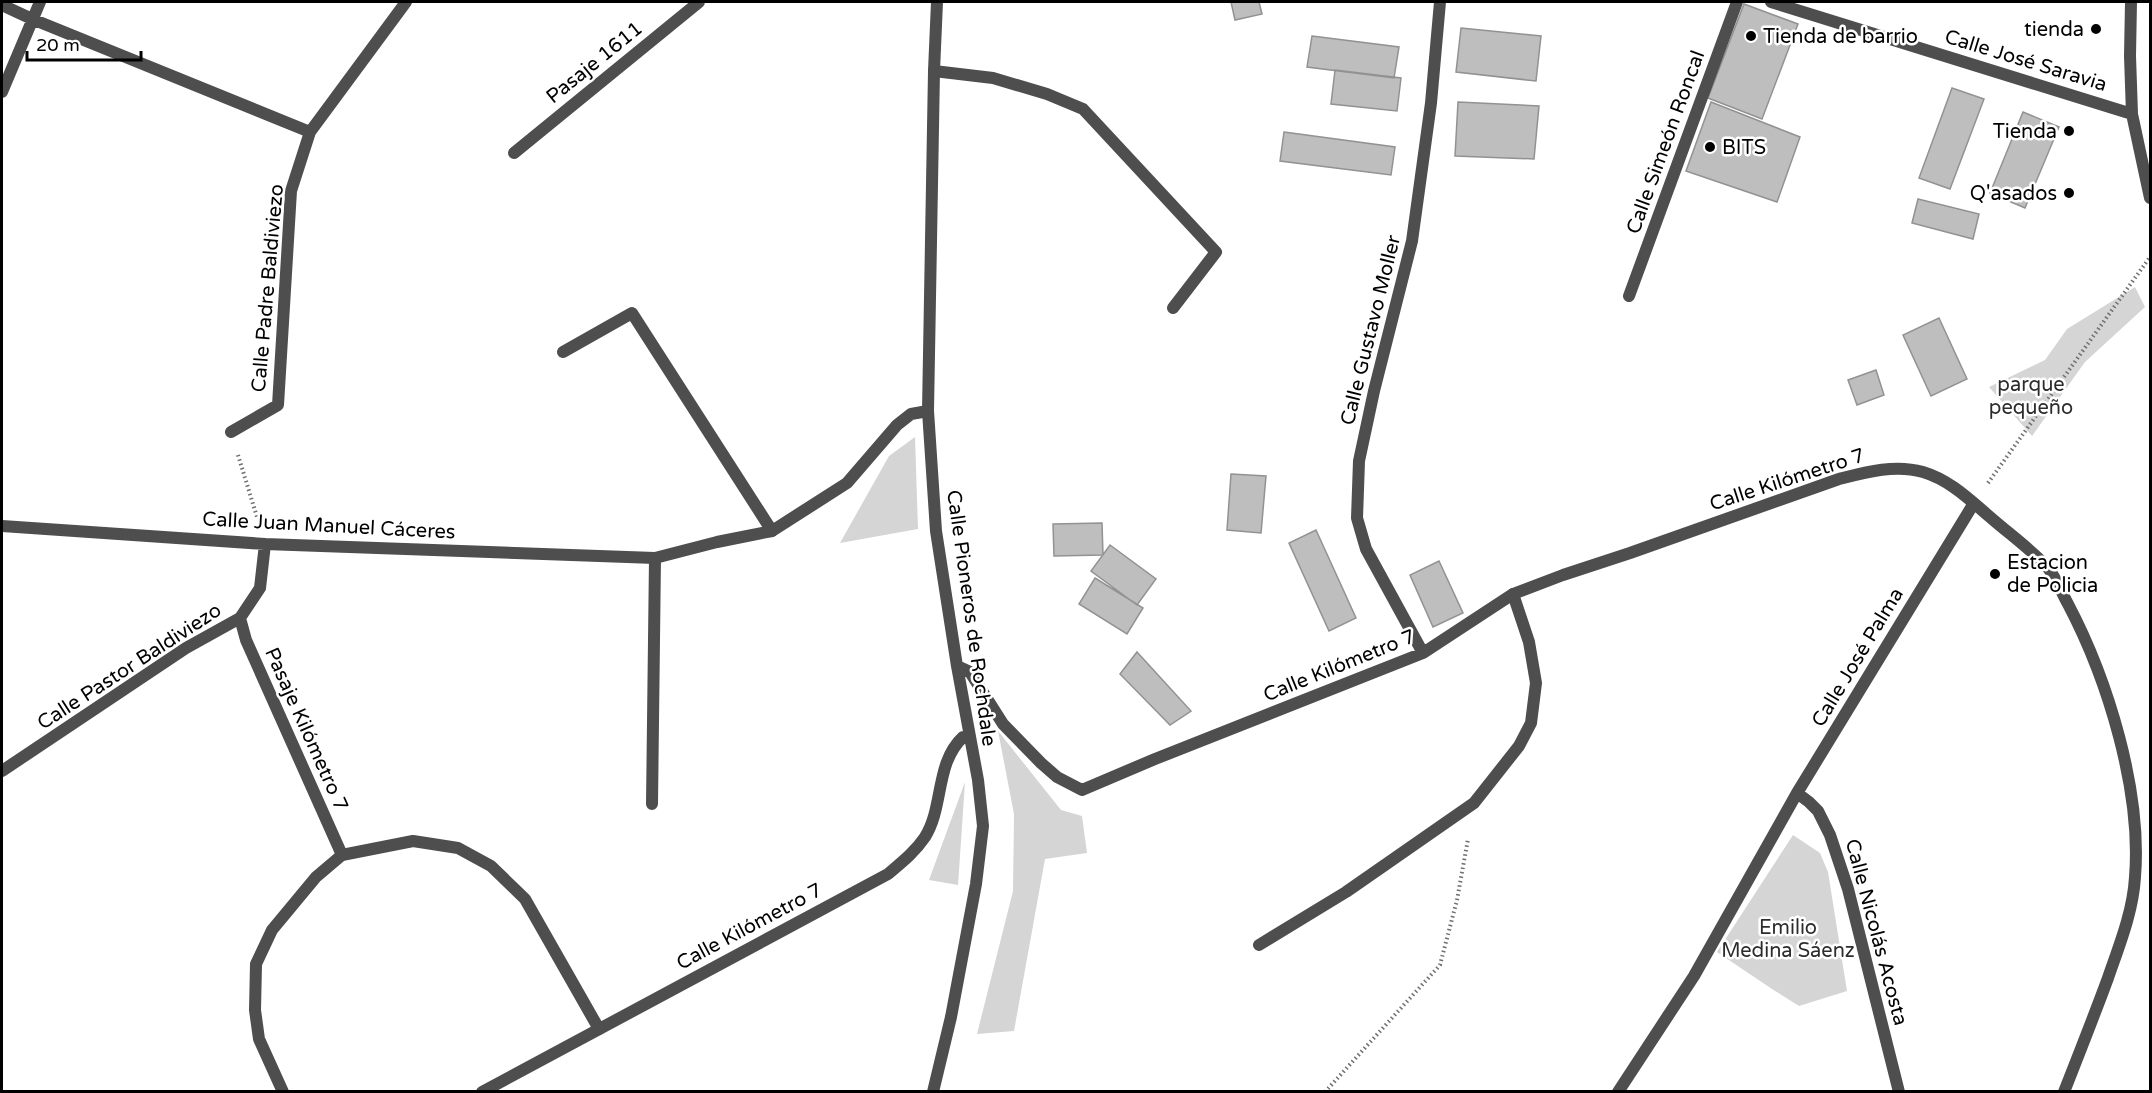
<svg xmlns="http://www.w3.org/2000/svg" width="2152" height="1093" font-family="'Varela Round',sans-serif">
<rect width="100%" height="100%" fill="#fff"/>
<!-- green -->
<path fill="#d5d5d5" d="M2135 287 2145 307 2085 362 2032 436 1989 387 2045 360 2067 329Z
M915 437 918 529 840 543 889 456Z
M998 731 1061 810 1082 816 1087 853 1045 859 1014 1031 977 1034 1013 891 1014 814Z
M965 782 958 885 929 880Z
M1793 835 1820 853 1828 872 1847 991 1799 1006 1772 989 1717 952Z"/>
<!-- building -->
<path fill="#bebebe" stroke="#929292" stroke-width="1.5" d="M1231 2H1259L1262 14 1235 20Z
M1744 4 1798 24 1762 119 1708 98Z
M1461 28 1541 36 1536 81 1456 72Z
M1312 36 1399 47 1394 78 1307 67Z
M1335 70 1401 78 1397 111 1331 104Z
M1952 88 1984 99 1950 189 1919 178Z
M1458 102 1539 106 1534 159 1455 156Z
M1711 102 1800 137 1777 202 1686 171Z
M2023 112 2059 127 2025 208 1990 193Z
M1284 132 1395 147 1391 175 1280 161Z
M1918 199 1979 214 1973 239 1912 223Z
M1939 318 1967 379 1931 396 1903 335Z
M1876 370 1884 395 1857 405 1848 380Z
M1231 474 1266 476 1261 533 1227 530Z
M1102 523 1103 555 1054 556 1053 524Z
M1316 530 1356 618 1329 631 1289 543Z
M1110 545 1156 579 1137 605 1091 571Z
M1439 561 1463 613 1433 627 1410 575Z
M1095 578 1143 608 1127 634 1079 604Z
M1137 652 1191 711 1170 725 1120 674Z"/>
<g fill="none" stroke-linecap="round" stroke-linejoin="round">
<!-- path -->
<path stroke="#707070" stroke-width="4" stroke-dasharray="1.5 3" stroke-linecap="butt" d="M238 455 257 517
M1988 483 2150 257
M1325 1092 1440 965 1457 900 1468 839"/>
<!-- lane -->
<path stroke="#4e4e4e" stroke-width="12" d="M934 71 993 78 1047 94 1083 109 1216 252 1173 308
M514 153 699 2
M1629 296 1737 2
M563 352 632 313 772 531
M652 804 655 558
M1259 945 1346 892 1474 803 1519 746 1531 723 1536 683 1529 642 1513 594
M283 1092 259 1039 255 1010 256 964 272 930 316 877 342 855 413 841 458 848 491 866 525 899 599 1029"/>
<!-- street -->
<path stroke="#4e4e4e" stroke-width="12" d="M1771 2 2132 114
M2131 2 2130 56 2132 114 2150 198
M2 5 32 19 310 132
M2 92 40 2
M231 432 278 405 291 191 310 132 406 2
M2 526 265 544 655 558 717 542 772 531 847 483 897 425 911 414 928 411
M240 618 246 640 342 855
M1423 653 1366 549 1357 518 1359 461 1374 391 1412 241 1431 103 1440 2
M957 666 970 672 1003 724 1041 763 1057 777 1082 790 1155 759 1423 653 1513 594 1563 575 1630 553 1839 479C1866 472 1895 464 1923 472 1950 480 1970 500 1990 517 2008 533 2032 550 2048 568 2056 578 2062 593 2068 604 2108 680 2142 791 2135 877 2133 912 2119 946 2108 978 2094 1016 2079 1054 2064 1092
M2 771 186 648 240 618 260 588 265 544
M1797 793 1809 802 1818 811 1830 835 1848 889 1899 1092
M482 1092 888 874C901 863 915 852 925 837 944 807 935 763 963 737H969
M933 1092 951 1017 976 884 983 826 978 780 957 666 936 531 928 411 934 71 937 2
M1618 1092 1694 976 1797 793 1974 503"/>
</g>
<!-- markers -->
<g fill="#000" stroke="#fff" stroke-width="2">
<circle cx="2096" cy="29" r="6"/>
<circle cx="1751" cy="36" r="6"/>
<circle cx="2069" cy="131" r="6"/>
<circle cx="1710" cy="147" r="6"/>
<circle cx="2069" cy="193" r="6"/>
<circle cx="1995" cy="574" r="6"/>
</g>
<g text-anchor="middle" stroke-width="5" stroke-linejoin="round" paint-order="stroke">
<!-- poi labels -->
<g font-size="20" fill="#000" stroke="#fff" text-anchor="end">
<text x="2084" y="36">tienda</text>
<text x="1763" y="43" text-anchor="start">Tienda de barrio</text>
<text x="2057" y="138">Tienda</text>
<text x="1722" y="154" text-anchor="start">BITS</text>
<text x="2057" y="200">Q'asados</text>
<text x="2007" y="569" text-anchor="start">Estacion<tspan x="2007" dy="23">de Policia</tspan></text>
</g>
<!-- street labels -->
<g font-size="20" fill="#000" stroke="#fff">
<text transform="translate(2026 60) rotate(17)" y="7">Calle José Saravia</text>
<text transform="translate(594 62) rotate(-39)" y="7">Pasaje 1611</text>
<text transform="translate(1665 142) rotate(-70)" y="7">Calle Simeón Roncal</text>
<text transform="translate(267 288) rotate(-85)" y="7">Calle Padre Baldiviezo</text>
<text transform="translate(1370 330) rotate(-76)" y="7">Calle Gustavo Moller</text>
<text transform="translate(1787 479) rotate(-18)" y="7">Calle Kilómetro 7</text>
<text transform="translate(329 525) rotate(3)" y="7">Calle Juan Manuel Cáceres</text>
<text transform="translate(972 618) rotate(82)" y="7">Calle Pioneros de Rochdale</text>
<text transform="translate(1857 657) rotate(-59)" y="7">Calle José Palma</text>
<text transform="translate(1339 665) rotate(-22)" y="7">Calle Kilómetro 7</text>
<text transform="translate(129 666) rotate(-33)" y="7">Calle Pastor Baldiviezo</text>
<text transform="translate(307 729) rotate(66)" y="7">Pasaje Kilómetro 7</text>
<text transform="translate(749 926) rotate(-28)" y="7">Calle Kilómetro 7</text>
<text transform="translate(1877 932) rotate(75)" y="7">Calle Nicolás Acosta</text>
</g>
<!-- park labels -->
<g font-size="20" fill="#2c2c2c" stroke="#fff">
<text x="2031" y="391">parque<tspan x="2031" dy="23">pequeño</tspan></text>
<text x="1788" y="934">Emilio<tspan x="1788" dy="23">Medina Sáenz</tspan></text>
</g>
</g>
<!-- border -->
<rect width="2152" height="1093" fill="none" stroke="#000000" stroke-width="6"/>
<!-- scale -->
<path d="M27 51v9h114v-9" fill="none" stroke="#000000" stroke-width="3"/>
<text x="36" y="51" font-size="18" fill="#000000" stroke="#ffffff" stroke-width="4.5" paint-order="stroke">20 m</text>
</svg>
